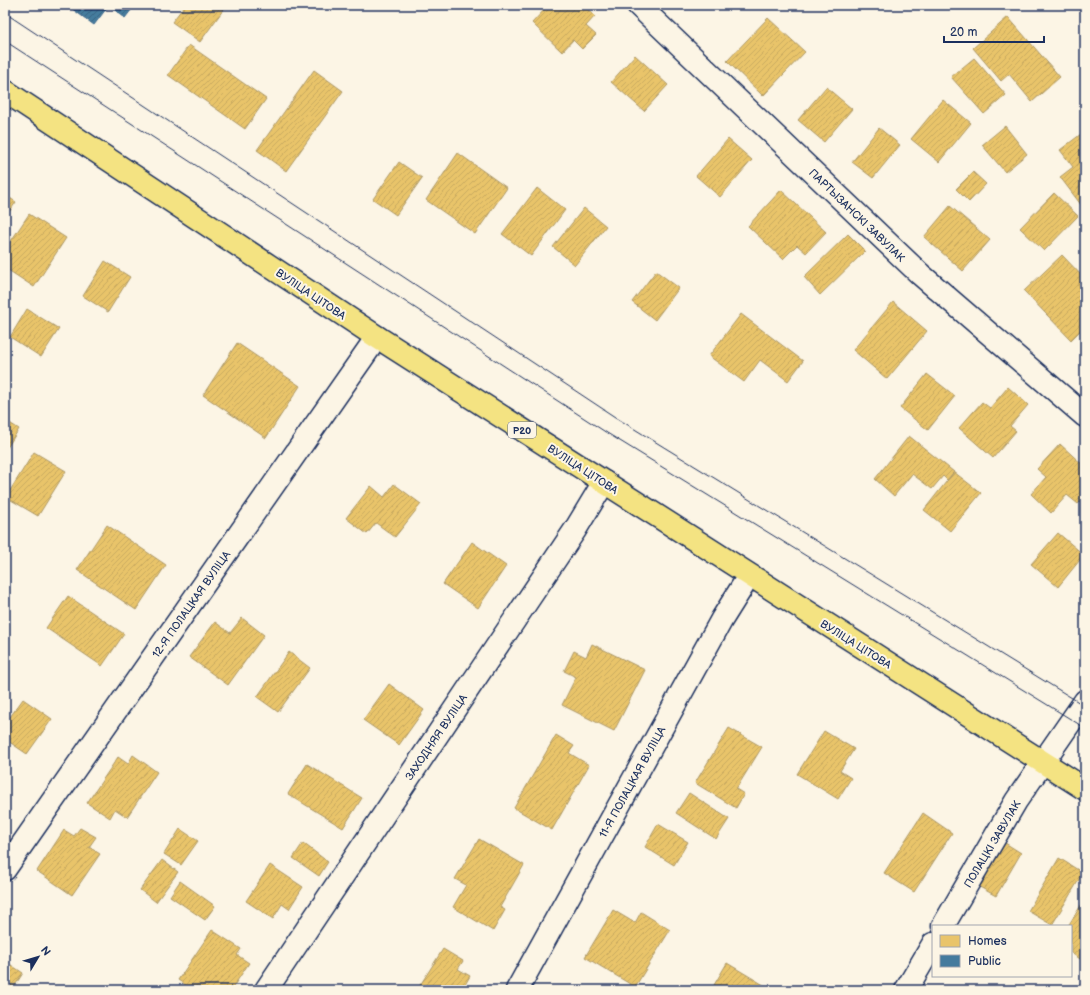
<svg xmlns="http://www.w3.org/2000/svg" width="1090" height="995" font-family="'Balsamiq Sans',sans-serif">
<defs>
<pattern id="homes-hatch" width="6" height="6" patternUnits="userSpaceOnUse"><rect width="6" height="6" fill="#e9c46a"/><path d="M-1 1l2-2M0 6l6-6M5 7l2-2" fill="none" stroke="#c7a95e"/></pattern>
<pattern id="public-hatch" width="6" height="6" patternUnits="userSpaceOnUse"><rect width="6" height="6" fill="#457b9d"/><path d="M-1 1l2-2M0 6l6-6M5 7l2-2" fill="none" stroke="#396583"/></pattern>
</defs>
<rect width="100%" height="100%" fill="#fcf5e5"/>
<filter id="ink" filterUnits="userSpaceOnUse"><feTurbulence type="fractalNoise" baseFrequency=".025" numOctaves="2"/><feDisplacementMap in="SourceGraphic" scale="8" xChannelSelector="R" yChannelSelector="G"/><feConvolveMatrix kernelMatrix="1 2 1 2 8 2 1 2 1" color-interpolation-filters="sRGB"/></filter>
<g filter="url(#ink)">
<!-- homes -->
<path fill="url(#homes-hatch)" stroke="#ab9766" d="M185 5H224L226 6 200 42 172 22Z
M540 5H583L595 16 586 26 596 35 582 49 573 40 562 52 532 23 545 9Z
M674 5H684L679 10Z
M1008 17 1060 77 1032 102 1009 74 1001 81 973 48Z
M768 18 805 52 763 96 727 61Z
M189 45 266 99 245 129 168 75Z
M635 55 668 85 644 111 611 82Z
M974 58 1006 95 984 114 951 77Z
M314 70 343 91 286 171 257 150Z
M826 87 852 109 824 142 798 120Z
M943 100 971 123 939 162 911 139Z
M1005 126 1027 154 1005 172 982 145Z
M879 128 900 145 873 178 852 162Z
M1085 131V210L1060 177 1073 167 1060 150Z
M728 139 752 160 720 197 696 176Z
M458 153 507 188 475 234 426 200Z
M399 162 422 178 396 215 373 199Z
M973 172 986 184 969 202 956 189Z
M537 188 565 210 531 256 502 234Z
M781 190 826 232 806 253 797 245 783 259 748 226Z
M1054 193 1078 216 1044 251 1020 228Z
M5 195 16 202 5 218Z
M950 206 990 240 963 271 924 237Z
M584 208 606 226 575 265 553 247Z
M29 214 66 238 34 287 5 268V250Z
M848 234 865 251 820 295 804 277Z
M1062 255 1085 279V326L1071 340 1024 291Z
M105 261 130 277 108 312 83 296Z
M656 271 679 288 655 320 632 302Z
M893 302 927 331 887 379 853 350Z
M27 309 59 329 41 357 10 337Z
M741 314 803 361 788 381 760 360 744 382 709 356Z
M237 343 300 386 266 438 203 395Z
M927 374 955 396 928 430 900 408Z
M1008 387 1028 405 1010 426 1016 431 993 458 959 428 982 402 990 408Z
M5 420 19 429 5 451Z
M909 436 954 472 947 480 943 476 932 489 912 474 894 496 875 479Z
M1060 444 1085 467V497L1078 504 1067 495 1051 513 1031 494 1046 477 1037 469Z
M34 452 66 471 38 516 6 497Z
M954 472 981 493 950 531 924 510Z
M394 484 421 504 395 537 376 523 367 534 346 518 371 486 384 497Z
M107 525 166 565 136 610 77 570Z
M1058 533 1084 555 1058 587 1031 564Z
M472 542 506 566 478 608 443 584Z
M68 596 124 634 102 666 46 628Z
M242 618 264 635 228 685 189 657 215 622 230 633Z
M592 644 645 670 614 731 562 705 576 677 564 671 574 651 586 657Z
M289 652 310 668 278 712 257 697Z
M389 684 424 710 399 745 363 720Z
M23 699 52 719 27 754 5 739V724Z
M729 728 762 747 736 789 744 794 736 808 695 783Z
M824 731 854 749 840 771 851 778 838 799 797 774Z
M556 735 574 746 569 753 589 765 552 830 514 808Z
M133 755 157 772 127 817 115 809 110 818 87 803 118 757 128 764Z
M307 764 362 798 343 828 288 794Z
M689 793 729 819 716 839 676 813Z
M923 813 952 833 914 892 884 873Z
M658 824 688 842 674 865 645 847Z
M80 828 96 837 89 847 100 854 72 895 37 871 64 830 74 836Z
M180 829 198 841 181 865 164 854Z
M479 839 524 865 500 907 505 910 493 931 453 907 466 885 455 879Z
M1002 841 1021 853 996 896 976 885Z
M303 843 328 862 319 876 293 858Z
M1059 858 1083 873 1052 925 1028 911Z
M162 860 178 872 156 902 140 890Z
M270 865 303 887 289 909 282 904 273 919 246 901Z
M180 881 215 906 205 920 170 896Z
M1085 899V962L1071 953V926H1068Z
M613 910 635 923 641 912 670 930 635 987 585 957Z
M212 930 241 949 237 955 249 963 231 990H193L178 980Z
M443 949 463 961 458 969 470 976 462 990H417Z
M5 961 23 973 12 990H5Z
M727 963 772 990H722L714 985Z"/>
<!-- public -->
<path fill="url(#public-hatch)" stroke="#38648a" d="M67 5H135L125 18 109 5 94 25Z"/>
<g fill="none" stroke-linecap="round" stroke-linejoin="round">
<!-- minor casing -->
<g stroke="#1b2f5e" stroke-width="25">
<path id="minor" d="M638 5 920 274 1085 416
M5 869 377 337
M943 926 1016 801 1085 701
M266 990 575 530 604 482
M517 990 722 619 749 576
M906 990 933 944"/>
</g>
<!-- primary casing -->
<g stroke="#1b2f5e" stroke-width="25">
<path id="primary" d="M5 91 377 337 1085 789"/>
</g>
<!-- minor -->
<use href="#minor" stroke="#fcf5e5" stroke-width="22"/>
<!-- primary -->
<use href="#primary" stroke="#f4e382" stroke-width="22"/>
<!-- tram -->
<path stroke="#1b2f5e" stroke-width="1" d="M5 13 615 417 1085 706
M5 41 607 433 1085 728"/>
</g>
</g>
<g text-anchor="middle" stroke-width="4" stroke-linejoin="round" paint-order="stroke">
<!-- shield labels -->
<rect fill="#fcf5e5" stroke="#5e6a86" stroke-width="1" x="508" y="422" width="28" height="16" rx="3"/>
<g font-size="10" font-weight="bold" fill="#1b2f5e">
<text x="522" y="434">Р20</text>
</g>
<!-- street labels -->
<g font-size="11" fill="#1b2f5e" stroke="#fcf5e5">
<text transform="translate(857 215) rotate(44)" y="4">ПАРТЫЗАНСКІ ЗАВУЛАК</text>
<text transform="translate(311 294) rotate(34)" y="4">ВУЛІЦА ЦІТОВА</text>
<text transform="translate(583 469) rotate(33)" y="4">ВУЛІЦА ЦІТОВА</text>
<text transform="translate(191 604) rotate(-55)" y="4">12-Я ПОЛАЦКАЯ ВУЛІЦА</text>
<text transform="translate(856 644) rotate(32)" y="4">ВУЛІЦА ЦІТОВА</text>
<text transform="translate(436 737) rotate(-56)" y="4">ЗАХОДНЯЯ ВУЛІЦА</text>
<text transform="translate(632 782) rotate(-61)" y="4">11-Я ПОЛАЦКАЯ ВУЛІЦА</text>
<text transform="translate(992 844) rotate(-59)" y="4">ПОЛАЦКІ ЗАВУЛАК</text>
</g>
</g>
<!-- margin -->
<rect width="1090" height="995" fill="none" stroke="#fcf5e5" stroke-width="20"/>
<rect x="10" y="10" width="1070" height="975" fill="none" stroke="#1b2f5e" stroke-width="1.5" filter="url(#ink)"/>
<!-- legend -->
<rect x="932" y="925" width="140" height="52" fill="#fcf5e5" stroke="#a2a6af"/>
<rect x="940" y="935" width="20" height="12" fill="#e9c46a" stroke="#a2a6af"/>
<text x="968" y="945" font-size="12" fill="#1b2f5e">Homes</text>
<rect x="940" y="955" width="20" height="12" fill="#457b9d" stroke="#a2a6af"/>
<text x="968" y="965" font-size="12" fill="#1b2f5e">Public</text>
<!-- north arrow -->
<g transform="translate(38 957) rotate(52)" stroke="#fcf5e5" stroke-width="3" paint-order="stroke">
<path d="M0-3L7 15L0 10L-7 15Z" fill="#1b2f5e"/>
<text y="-6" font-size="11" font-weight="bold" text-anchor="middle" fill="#1b2f5e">N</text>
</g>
<!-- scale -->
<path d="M944 36v6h100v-6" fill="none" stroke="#1b2f5e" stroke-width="2"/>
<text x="950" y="36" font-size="12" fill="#1b2f5e" stroke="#fcf5e5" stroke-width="3" paint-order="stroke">20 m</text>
</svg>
